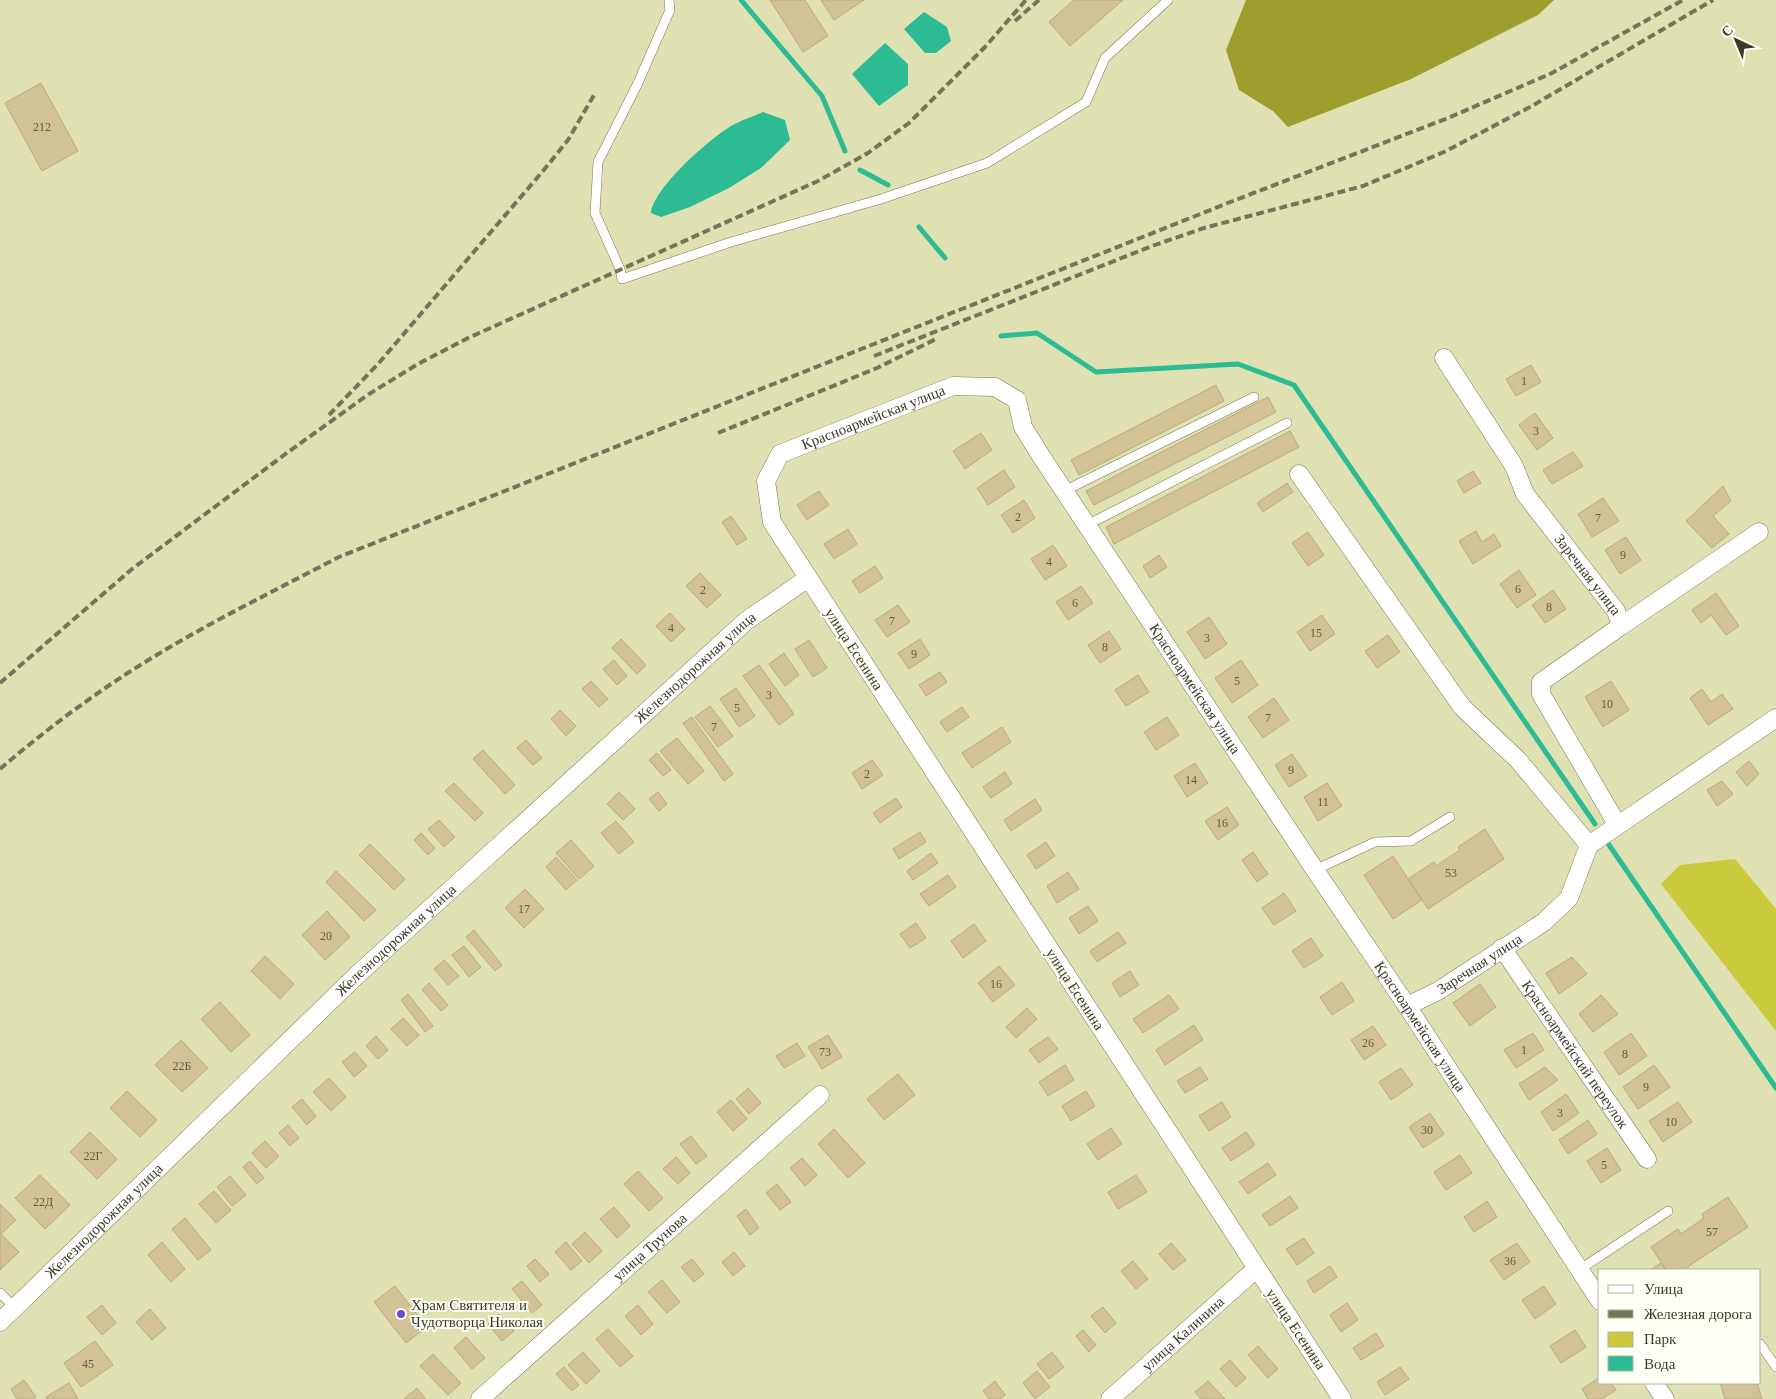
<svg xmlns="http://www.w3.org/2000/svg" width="1776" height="1399" font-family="Georgia,serif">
<rect width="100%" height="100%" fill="#dfe1b2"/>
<!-- green -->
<path fill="#caca3c" d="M1735 859 1776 909V1031L1661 884 1680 865Z"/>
<!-- forest -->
<path fill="#9e9e2e" d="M1246 0H1554L1538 15 1411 79 1288 127 1273 111 1239 90 1226 50Z"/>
<!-- water -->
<path fill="#2dbb94" d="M924 12 947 27 951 41 936 53H925L904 29Z
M885 43 908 64V85L879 106 852 74Z
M763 112 785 120 790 140 761 168 729 188 690 207 661 217 651 213C654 188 706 142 728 128 738 121 752 117 763 112Z"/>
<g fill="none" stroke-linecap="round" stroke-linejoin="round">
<!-- stream -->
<path stroke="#2dbb94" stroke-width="5" d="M741 0 822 96 845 151
M860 170 888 185
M919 227 945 258
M1001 336 1037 333 1096 372 1238 364 1294 385 1595 824
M1607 842 1776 1088"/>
</g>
<!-- building -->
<path fill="#d3c296" stroke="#baa97e" d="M770 0H805L828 36 803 52Z
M821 0H864L834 20Z
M1074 0H1123L1070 46 1049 22Z
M41 83 78 151 42 171 5 103Z
M1531 365 1541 382 1516 396 1506 379Z
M1216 385 1224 401 1079 475 1071 460Z
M1268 397 1276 412 1094 505 1086 491Z
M1535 413 1553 438 1537 450 1519 425Z
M1290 431 1299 447 1114 544 1106 527Z
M981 433 992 450 965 469 953 451Z
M1573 452 1583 466 1552 484 1543 470Z
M1004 470 1015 487 988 505 977 488Z
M1473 471 1481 483 1464 493 1457 481Z
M1287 483 1293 492 1263 512 1257 503Z
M1723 486 1731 501 1713 516 1729 534 1712 548 1686 521Z
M819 491 829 505 807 520 797 505Z
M1603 498 1619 521 1592 537 1578 514Z
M1024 500 1035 518 1013 533 1001 515Z
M731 516 747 539 737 545 722 522Z
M848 529 857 544 834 559 824 544Z
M1476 531 1482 542 1494 534 1501 546 1473 564 1459 541Z
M1308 532 1324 555 1308 566 1292 543Z
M1626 537 1641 560 1620 574 1605 550Z
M1053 545 1067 566 1045 580 1031 559Z
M1159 555 1167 567 1150 578 1143 566Z
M875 566 883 578 860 593 852 581Z
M1519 570 1536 595 1517 608 1500 584Z
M700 573 721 595 707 608 686 586Z
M1081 586 1093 603 1068 620 1056 602Z
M1553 590 1566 609 1545 623 1532 605Z
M1716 593 1739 626 1726 635 1711 615 1701 623 1692 610Z
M898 605 910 622 887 637 875 620Z
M670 613 685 629 671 642 656 626Z
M1322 615 1335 634 1310 651 1297 632Z
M1209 617 1227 644 1205 659 1187 632Z
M1109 631 1121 649 1100 663 1088 645Z
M1388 635 1400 652 1377 668 1365 651Z
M621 639 646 665 637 674 612 648Z
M920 639 930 655 909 669 898 653Z
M809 640 827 668 813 677 795 649Z
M784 653 799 675 785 686 769 664Z
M614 660 627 676 617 685 603 669Z
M1241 660 1258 685 1232 703 1215 678Z
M759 665 794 714 779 725 743 676Z
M940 672 947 682 926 696 919 685Z
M1138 675 1149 692 1126 706 1115 690Z
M591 681 608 699 599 707 582 689Z
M1611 681 1629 710 1603 727 1585 697Z
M736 688 755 716 739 727 720 699Z
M1702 689 1711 702 1722 694 1733 709 1708 725 1690 698Z
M1274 698 1289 720 1263 738 1248 717Z
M710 706 733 736 718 747 695 717Z
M962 707 969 717 947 732 940 722Z
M560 710 576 726 566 736 551 719Z
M692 717 733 774 724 781 683 723Z
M1167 717 1179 735 1156 750 1144 732Z
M1002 727 1011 742 972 768 962 753Z
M677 738 704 771 688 784 660 751Z
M526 740 542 758 533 765 517 748Z
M483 750 515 785 505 794 473 759Z
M657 753 671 770 663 776 649 760Z
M1292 754 1307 776 1289 787 1275 765Z
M872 760 883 775 862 789 852 773Z
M1749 761 1759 774 1747 786 1736 772Z
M1195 763 1208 783 1187 797 1174 776Z
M1005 772 1012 784 991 798 983 787Z
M1722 781 1733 794 1717 806 1707 790Z
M454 783 483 813 475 821 445 791Z
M1327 783 1342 806 1318 821 1304 797Z
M619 792 635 809 623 820 607 804Z
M658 792 667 804 659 811 649 799Z
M896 798 902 807 880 823 873 813Z
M1035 799 1042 810 1011 831 1004 820Z
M1227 807 1239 825 1218 840 1205 821Z
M439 820 455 837 444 847 428 829Z
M616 821 634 842 619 854 601 833Z
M1485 829 1504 859 1428 909 1408 879 1434 862 1436 866 1460 850 1458 847Z
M920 832 926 842 899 859 893 849Z
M421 833 435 848 428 855 414 840Z
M571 840 594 866 579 879 556 853Z
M1046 842 1055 856 1036 869 1027 855Z
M370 844 405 879 394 890 359 855Z
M1253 852 1268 874 1257 882 1242 860Z
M931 853 938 863 913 880 907 871Z
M1393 856 1422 900 1393 919 1364 875Z
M556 857 577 880 566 890 546 867Z
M336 871 376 910 364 921 326 882Z
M1068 872 1079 889 1057 903 1047 886Z
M948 875 956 887 929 906 920 894Z
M525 889 544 909 524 928 505 908Z
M1284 893 1296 911 1274 925 1262 908Z
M1088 906 1098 921 1079 934 1069 918Z
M327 911 350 937 325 960 302 935Z
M916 923 926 938 910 948 900 934Z
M974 924 986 941 963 958 951 941Z
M474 930 502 965 495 971 466 937Z
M1118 932 1126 943 1097 962 1090 951Z
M1311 938 1323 956 1304 968 1292 951Z
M464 946 481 967 469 977 452 955Z
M265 956 294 984 280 999 251 971Z
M1572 957 1587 974 1559 994 1546 973Z
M444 960 459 976 448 985 434 969Z
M999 966 1015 985 993 1002 978 983Z
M1130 971 1139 985 1120 997 1112 983Z
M1342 982 1354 1001 1332 1015 1320 997Z
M429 983 448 1005 441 1011 422 990Z
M1480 984 1496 1007 1470 1026 1453 1003Z
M408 994 433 1026 425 1032 401 1000Z
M1169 995 1179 1009 1143 1033 1133 1019Z
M1601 995 1618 1014 1593 1032 1579 1014Z
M220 1002 250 1035 231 1052 201 1019Z
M1027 1008 1037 1019 1016 1038 1006 1027Z
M403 1018 419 1035 407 1046 391 1029Z
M1194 1025 1203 1040 1165 1065 1156 1050Z
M1373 1026 1386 1045 1364 1060 1351 1040Z
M1533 1033 1544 1050 1516 1068 1504 1050Z
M1631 1033 1647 1056 1619 1075 1604 1052Z
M828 1035 842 1057 822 1069 808 1047Z
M376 1036 388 1050 378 1059 366 1046Z
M1048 1037 1058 1049 1039 1063 1029 1050Z
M181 1040 208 1068 182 1092 155 1065Z
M797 1043 805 1056 784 1068 776 1056Z
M355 1052 367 1066 354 1077 342 1062Z
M1065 1065 1074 1080 1048 1096 1039 1082Z
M1654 1065 1670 1087 1638 1109 1623 1087Z
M1200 1067 1208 1079 1185 1093 1177 1081Z
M1545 1067 1558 1080 1529 1100 1519 1084Z
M1401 1068 1413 1085 1391 1100 1379 1082Z
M898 1074 915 1095 884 1120 867 1099Z
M329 1078 346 1097 331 1111 313 1092Z
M748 1088 761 1103 749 1114 736 1099Z
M127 1091 157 1120 140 1137 110 1108Z
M1086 1091 1095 1106 1071 1121 1062 1106Z
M1566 1094 1579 1113 1553 1131 1541 1112Z
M302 1099 316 1116 307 1125 292 1107Z
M731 1100 747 1119 733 1131 717 1112Z
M1222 1102 1231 1117 1209 1131 1199 1116Z
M1678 1102 1692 1122 1663 1142 1649 1121Z
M1430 1113 1444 1134 1423 1148 1409 1127Z
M1588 1120 1597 1134 1568 1154 1559 1140Z
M288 1125 299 1138 290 1146 279 1133Z
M1111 1128 1122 1144 1098 1160 1087 1144Z
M834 1129 865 1163 848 1178 818 1144Z
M90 1132 117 1159 97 1179 70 1152Z
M1246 1132 1255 1145 1231 1161 1222 1148Z
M691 1136 707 1156 696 1164 680 1144Z
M265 1141 279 1156 266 1168 252 1153Z
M1607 1148 1621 1170 1601 1183 1587 1161Z
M1460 1155 1472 1173 1446 1190 1434 1172Z
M676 1157 690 1173 678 1184 663 1169Z
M802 1158 817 1175 805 1186 790 1168Z
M250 1161 264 1178 257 1184 243 1167Z
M1268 1163 1276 1175 1248 1194 1239 1182Z
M638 1171 663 1198 649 1211 624 1184Z
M40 1175 70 1205 45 1229 15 1198Z
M1136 1175 1147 1192 1118 1209 1108 1192Z
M230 1176 246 1195 232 1206 217 1187Z
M777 1184 791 1202 780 1210 766 1193Z
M214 1191 231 1210 216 1223 199 1204Z
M1290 1196 1298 1208 1270 1226 1262 1215Z
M1728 1197 1748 1227 1683 1270H1666L1651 1247 1678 1229 1681 1234 1704 1218 1702 1214Z
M1487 1201 1497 1217 1474 1232 1464 1217Z
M0 1204 16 1220 1 1234 19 1252 0 1270Z
M614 1207 630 1226 617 1238 600 1219Z
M746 1209 759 1228 750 1235 737 1216Z
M185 1218 211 1250 198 1260 172 1229Z
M585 1232 602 1251 589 1263 572 1244Z
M1304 1238 1314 1253 1297 1265 1286 1249Z
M162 1242 185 1269 171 1282 148 1255Z
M566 1242 582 1261 571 1270 555 1252Z
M1171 1243 1186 1260 1173 1270 1159 1254Z
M1517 1243 1530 1262 1504 1280 1490 1260Z
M734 1252 745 1266 733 1276 722 1262Z
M535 1259 549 1274 540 1282 527 1266Z
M692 1259 704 1274 694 1282 681 1267Z
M1133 1261 1148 1279 1136 1289 1121 1271Z
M1661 1263 1666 1270H1650Z
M1330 1266 1337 1277 1314 1293 1307 1281Z
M662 1280 680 1302 667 1313 648 1292Z
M522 1281 542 1305 532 1313 512 1289Z
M395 1286 427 1327 406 1343 374 1302Z
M1544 1286 1556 1304 1535 1319 1522 1300Z
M1347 1303 1358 1320 1341 1332 1330 1315Z
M102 1305 116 1323 102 1335 87 1317Z
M638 1305 653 1324 641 1335 625 1316Z
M1103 1307 1116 1323 1105 1333 1091 1316Z
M150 1309 166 1328 152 1340 136 1322Z
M499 1314 514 1331 502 1341 488 1324Z
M608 1329 633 1356 620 1367 596 1339Z
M1083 1330 1096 1345 1089 1352 1076 1336Z
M1575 1330 1586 1347 1561 1363 1550 1346Z
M1376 1333 1384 1346 1361 1360 1353 1348Z
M466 1337 485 1358 472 1369 454 1348Z
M95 1341 113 1365 81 1387 64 1363Z
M1258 1346 1278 1369 1268 1378 1248 1355Z
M583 1352 600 1371 586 1384 568 1365Z
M1052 1352 1064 1367 1049 1379 1037 1364Z
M433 1354 461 1383 448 1395 420 1366Z
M1230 1360 1246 1378 1236 1387 1220 1369Z
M564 1367 579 1385 572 1391 556 1374Z
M1400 1367 1409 1379 1385 1395 1377 1382Z
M1037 1371 1050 1387 1035 1399 1023 1383Z
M1600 1377V1383H1611L1616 1390 1602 1399H1588L1582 1389Z
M24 1380 36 1397 33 1399H17L11 1389Z
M995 1381 1005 1395 1000 1399H989L983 1391Z
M1208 1381 1225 1399H1201L1195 1392Z
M69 1383 78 1399H47L46 1397Z
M1720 1383H1757L1762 1399H1725Z
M417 1388 426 1399H404Z"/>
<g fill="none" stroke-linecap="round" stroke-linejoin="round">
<!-- lane casing -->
<g stroke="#787a4e" stroke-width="10">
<path id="lane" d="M669 0 670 10 637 85 598 162 595 213 620 269 622 279 731 242 881 199 987 163 1086 102 1105 58 1168 0
M1064 491 1254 397
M1087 525 1287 423
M1315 870 1375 842 1411 841 1450 817
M1579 1270 1668 1211
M0 1293 15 1308
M1760 1344 1776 1367"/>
</g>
<!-- street casing -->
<g stroke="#787a4e" stroke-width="19">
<g id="street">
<path id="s1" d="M1444 358 1514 466 1525 494 1616 611 1621 626 1541 682V694L1617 824"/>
<path d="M1299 474 1462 707 1518 760 1589 845"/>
<path d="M1621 626 1759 532"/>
<path id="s2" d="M1502 948 1647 1159"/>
<path id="s3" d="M1407 1006 1438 991 1544 922 1569 898 1589 845 1776 718"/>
<path id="s4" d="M0 1322 357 975 746 621 808 578"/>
<path d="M1654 1383 1665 1399"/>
<path id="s5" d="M480 1399 820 1095"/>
<path id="s6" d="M1110 1399 1256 1269"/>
<path id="s7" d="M1342 1399 772 522 766 481 780 454 953 386 995 387 1017 400 1023 427 1041 456 1315 870 1407 1006 1600 1301"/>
</g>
</g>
<!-- lane -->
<use href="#lane" stroke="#fff" stroke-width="9"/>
<!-- street -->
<use href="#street" stroke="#fff" stroke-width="18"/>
<!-- rail -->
<path stroke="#747558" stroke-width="4" stroke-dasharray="8 4" stroke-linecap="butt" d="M1015 21 1039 0
M874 356 1152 246 1204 228 1363 186 1444 152 1530 107 1713 0
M329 415 378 364 543 171 568 140 594 95
M718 433 877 368 936 339
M0 683 132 569 284 455 369 394 418 364 468 338 818 181 868 153 909 123 985 47 1026 0
M0 769C42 733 87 699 134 669 200 627 270 593 339 557L1233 201 1448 118 1552 73 1683 0"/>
</g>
<!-- markers -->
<circle fill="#6b4fc8" stroke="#fefff5" stroke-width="2" cx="401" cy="1314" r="5"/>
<g text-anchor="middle" stroke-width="4" stroke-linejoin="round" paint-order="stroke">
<!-- number labels -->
<g font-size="12" fill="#615d44">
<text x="42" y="131">212</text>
<text x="1524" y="385">1</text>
<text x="1536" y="435">3</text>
<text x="1018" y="521">2</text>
<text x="1598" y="522">7</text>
<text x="1623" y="559">9</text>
<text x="1049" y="566">4</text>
<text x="1518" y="593">6</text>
<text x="703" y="594">2</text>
<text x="1075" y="607">6</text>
<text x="1549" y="611">8</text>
<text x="892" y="625">7</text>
<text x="671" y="632">4</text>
<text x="1316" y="637">15</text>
<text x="1207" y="642">3</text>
<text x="1105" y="651">8</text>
<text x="914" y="658">9</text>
<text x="1237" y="685">5</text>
<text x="769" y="699">3</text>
<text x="1607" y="708">10</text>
<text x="737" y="712">5</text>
<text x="1268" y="722">7</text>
<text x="714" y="731">7</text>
<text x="1291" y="774">9</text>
<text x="867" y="778">2</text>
<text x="1191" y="784">14</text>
<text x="1323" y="806">11</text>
<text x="1222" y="827">16</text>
<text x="1451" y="877">53</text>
<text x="524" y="913">17</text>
<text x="326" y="940">20</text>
<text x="996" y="988">16</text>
<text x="1368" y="1047">26</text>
<text x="1524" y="1054">1</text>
<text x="825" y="1056">73</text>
<text x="1625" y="1058">8</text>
<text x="182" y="1070">22Б</text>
<text x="1646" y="1091">9</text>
<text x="1560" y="1117">3</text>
<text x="1671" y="1126">10</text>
<text x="1427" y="1134">30</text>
<text x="93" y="1160">22Г</text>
<text x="1604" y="1169">5</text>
<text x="43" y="1206">22Д</text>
<text x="1712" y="1236">57</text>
<text x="1510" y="1265">36</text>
<text x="88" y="1368">45</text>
</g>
<!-- street labels -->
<g font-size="15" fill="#3b3b28" stroke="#fefff5">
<text dy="5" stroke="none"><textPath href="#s7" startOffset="1218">Красноармейская улица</textPath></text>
<text dy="5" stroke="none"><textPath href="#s1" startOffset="261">Заречная улица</textPath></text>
<text transform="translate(854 649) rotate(57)" y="5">улица Есенина</text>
<text dy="5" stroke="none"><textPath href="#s4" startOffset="955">Железнодорожная улица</textPath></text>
<text dy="5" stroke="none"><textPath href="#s7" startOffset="1712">Красноармейская улица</textPath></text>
<text dy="5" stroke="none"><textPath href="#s4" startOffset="550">Железнодорожная улица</textPath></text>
<text dy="5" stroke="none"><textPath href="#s3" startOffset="84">Заречная улица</textPath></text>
<text transform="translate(1075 989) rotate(57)" y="5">улица Есенина</text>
<text dy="5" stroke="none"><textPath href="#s7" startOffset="2118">Красноармейская улица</textPath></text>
<text dy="5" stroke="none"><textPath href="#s2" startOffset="129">Красноармейский переулок</textPath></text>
<text dy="5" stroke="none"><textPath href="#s4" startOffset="145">Железнодорожная улица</textPath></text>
<text dy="5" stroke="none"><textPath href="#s5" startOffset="228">улица Трунова</textPath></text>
<text transform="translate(1296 1329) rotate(56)" y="5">улица Есенина</text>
<text dy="5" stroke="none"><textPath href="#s6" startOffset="98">улица Калинина</textPath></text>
</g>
<!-- poi labels -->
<g font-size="15" fill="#3b3b28" stroke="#fefff5" text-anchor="start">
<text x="411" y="1310">Храм Святителя и<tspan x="411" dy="17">Чудотворца Николая</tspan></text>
</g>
</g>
<!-- legend -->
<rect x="1598" y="1269" width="162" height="115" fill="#fefff5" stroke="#b0b1a3"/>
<rect x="1608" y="1285" width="25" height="8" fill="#ffffff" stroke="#b0b1a3"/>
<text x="1644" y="1294" font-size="15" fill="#3b3b28">Улица</text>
<rect x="1608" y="1310" width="25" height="8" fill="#747558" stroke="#b0b1a3"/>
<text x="1644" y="1319" font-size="15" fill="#3b3b28">Железная дорога</text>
<rect x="1608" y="1332" width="25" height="15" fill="#caca3c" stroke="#b0b1a3"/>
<text x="1644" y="1344" font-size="15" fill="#3b3b28">Парк</text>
<rect x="1608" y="1356" width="25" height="15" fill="#2dbb94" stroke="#b0b1a3"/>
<text x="1644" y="1369" font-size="15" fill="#3b3b28">Вода</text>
<!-- north arrow -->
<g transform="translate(1736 40) rotate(316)" stroke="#fefff5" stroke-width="4" paint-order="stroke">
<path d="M0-4L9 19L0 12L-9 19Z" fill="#3b3b28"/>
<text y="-8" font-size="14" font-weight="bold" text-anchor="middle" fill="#3b3b28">С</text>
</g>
</svg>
